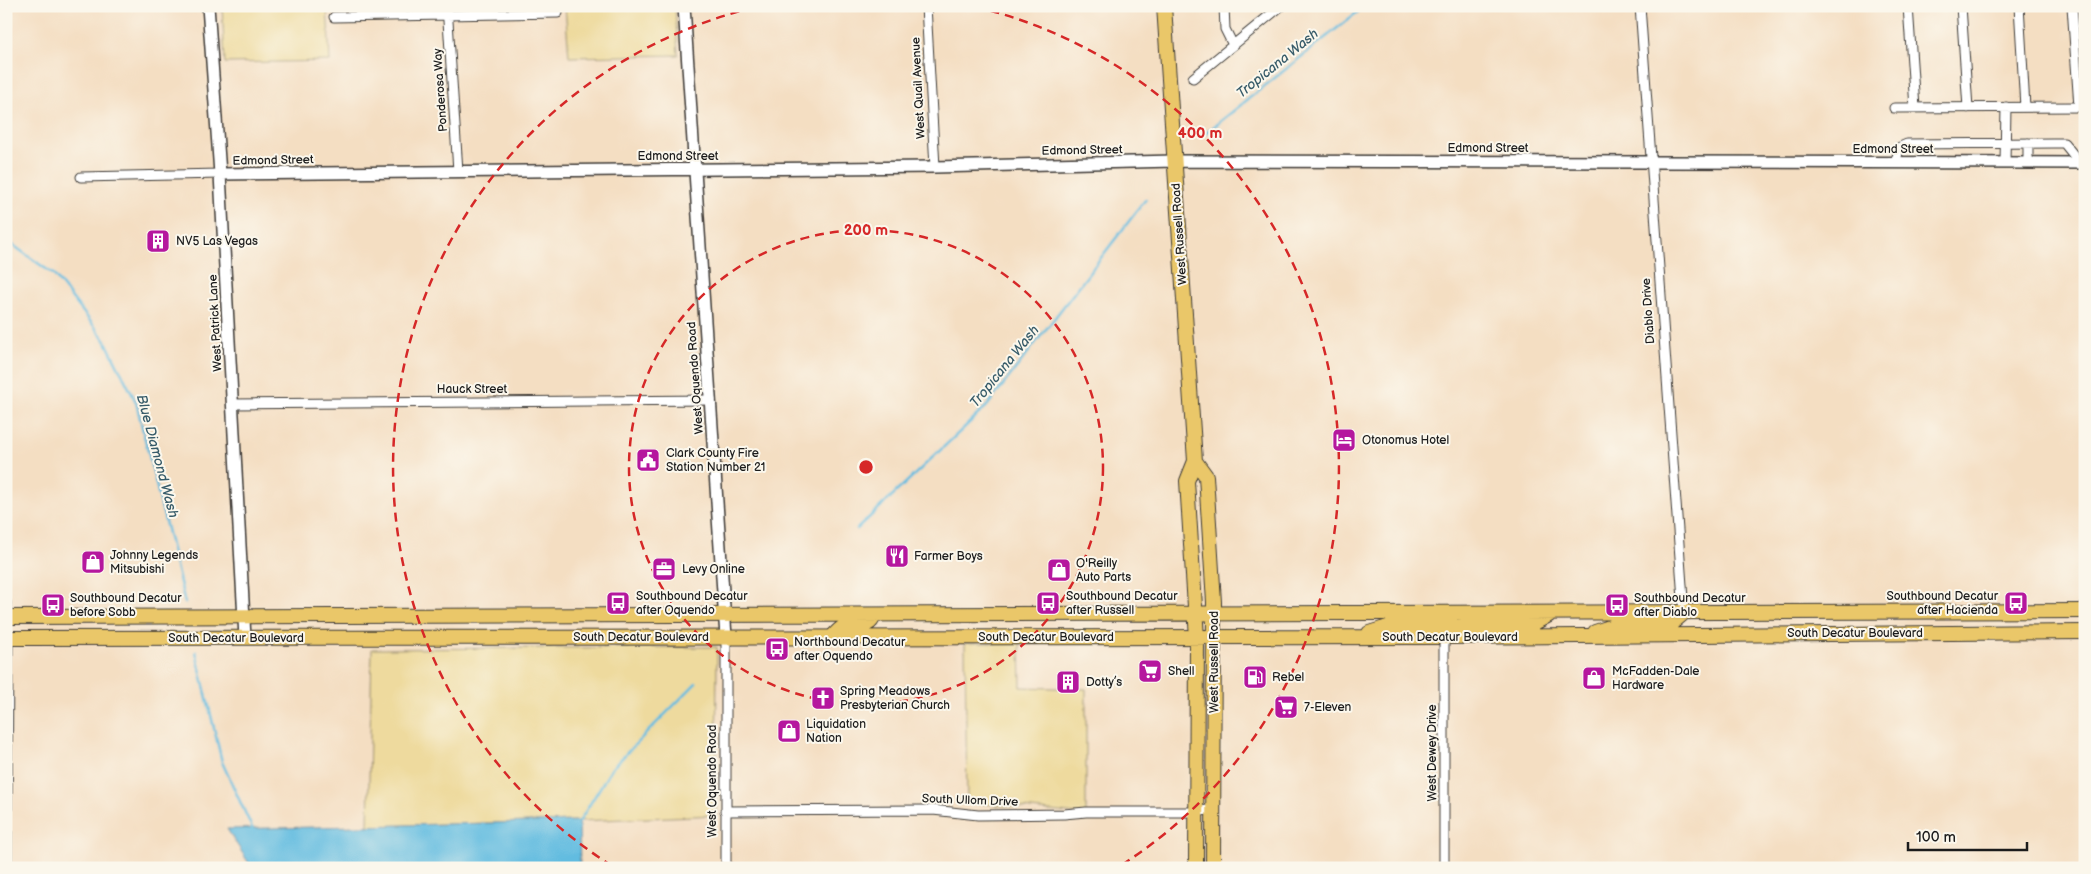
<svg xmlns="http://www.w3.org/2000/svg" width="2091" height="874" font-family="'Balsamiq Sans',sans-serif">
<rect width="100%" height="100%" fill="#fbf7ec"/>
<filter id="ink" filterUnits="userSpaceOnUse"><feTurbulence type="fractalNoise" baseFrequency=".02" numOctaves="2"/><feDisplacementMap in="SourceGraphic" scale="10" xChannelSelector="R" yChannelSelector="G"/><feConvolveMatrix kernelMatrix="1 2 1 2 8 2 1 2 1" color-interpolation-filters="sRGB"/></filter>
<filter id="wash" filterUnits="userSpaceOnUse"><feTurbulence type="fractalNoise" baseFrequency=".0096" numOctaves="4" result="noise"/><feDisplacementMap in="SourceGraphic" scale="20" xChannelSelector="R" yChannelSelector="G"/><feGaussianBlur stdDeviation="1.12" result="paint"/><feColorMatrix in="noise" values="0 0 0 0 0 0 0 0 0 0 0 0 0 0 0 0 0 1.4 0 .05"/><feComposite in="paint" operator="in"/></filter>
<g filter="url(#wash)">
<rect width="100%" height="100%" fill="#f4dec2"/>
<!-- sand -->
<path fill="#eeda9e" stroke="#857b5d" d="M222 6H327L330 61 225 63Z
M565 6H675L678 55 569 57Z
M965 643H1020L1021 687 1086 689V815L967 802Z
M717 647 716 815 579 821 368 826 372 649Z"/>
<!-- water -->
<path fill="#62bce0" stroke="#3f6c7e" d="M579 821 580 868H252L227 829Z"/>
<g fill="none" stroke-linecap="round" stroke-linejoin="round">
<!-- stream -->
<path stroke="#62bce0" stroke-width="2.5" d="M1202 136 1365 6
M6 240 53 274 105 340 136 402 185 603
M857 529 987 406 1146 199
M196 652 222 762 253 830
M579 822 612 768 696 683"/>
</g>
</g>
<g filter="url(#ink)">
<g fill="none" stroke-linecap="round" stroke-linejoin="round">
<!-- minor casing -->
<g stroke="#3c3935" stroke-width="11">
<path id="minor" d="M447 6 458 171
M926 6 935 167
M1224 6 1225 29 1233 45
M1640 6 1684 613
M1908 6 1915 108
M1961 6 1968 108
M2019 6 2025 107
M2072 6 2079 107
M334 17 558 13
M1193 78 1281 6
M1894 108 2085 107
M1895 163 1900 147 1907 144 2053 143H2064L2080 163
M2005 163 2006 107
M2028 163V143
M81 177 220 174
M233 404 711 400
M6 602 7 617
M726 637V868
M725 811 933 810 978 815 1064 814 1086 812H1196L1213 809
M7 868 8 638
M1444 868V637"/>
</g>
<!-- tertiary casing -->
<g stroke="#3c3935" stroke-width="14">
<path id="tertiary" d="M208 6 220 174 245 638
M684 6 726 637
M220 174 935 167 1174 161 2085 163"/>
</g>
<!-- primary casing -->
<g stroke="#3c3935" stroke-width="16">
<path id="primary" d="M1164 6 1195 461 1187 481 1197 638 1196 868
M1195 461 1206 476 1214 602 1213 868
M6 617 2085 611
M1595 632 1616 625 1671 624 1684 613
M1369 633 1391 626 1447 623 1450 620
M832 637C835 634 841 627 845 626 856 622 870 631 874 615
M1444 637 1456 627 1533 624 1549 615
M6 638 1444 637 2085 632"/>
</g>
<!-- minor -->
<use href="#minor" stroke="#fff" stroke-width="9"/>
<!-- tertiary -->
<use href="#tertiary" stroke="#fff" stroke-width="11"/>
<!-- primary -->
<use href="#primary" stroke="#eac769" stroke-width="14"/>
</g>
</g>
<!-- distance rings -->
<g fill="none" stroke="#d62828" stroke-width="2.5" stroke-dasharray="9 6">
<circle cx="866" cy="467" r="237"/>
<path d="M612 866A473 473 0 0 1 756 7M976 7A473 473 0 0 1 1120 866"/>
</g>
<!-- icons -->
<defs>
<g id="building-square" transform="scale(1.25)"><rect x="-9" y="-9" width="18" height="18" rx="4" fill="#b5179e" stroke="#fbf7ec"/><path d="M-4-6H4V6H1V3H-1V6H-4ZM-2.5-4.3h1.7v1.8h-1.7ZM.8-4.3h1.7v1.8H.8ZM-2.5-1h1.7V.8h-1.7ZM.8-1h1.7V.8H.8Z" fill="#fff"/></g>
<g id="hotel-square" transform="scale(1.25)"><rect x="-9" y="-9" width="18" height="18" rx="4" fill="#b5179e" stroke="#fbf7ec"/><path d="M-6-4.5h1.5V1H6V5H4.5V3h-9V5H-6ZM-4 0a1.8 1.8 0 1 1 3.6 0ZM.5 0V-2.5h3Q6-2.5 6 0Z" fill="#fff"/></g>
<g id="civic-square" transform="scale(1.25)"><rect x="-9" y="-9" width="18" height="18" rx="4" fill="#b5179e" stroke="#fbf7ec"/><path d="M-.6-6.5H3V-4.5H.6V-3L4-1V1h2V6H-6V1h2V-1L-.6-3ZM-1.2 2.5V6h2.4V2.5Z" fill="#fff"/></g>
<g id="restaurant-square" transform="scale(1.25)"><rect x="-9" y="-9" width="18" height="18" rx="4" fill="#b5179e" stroke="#fbf7ec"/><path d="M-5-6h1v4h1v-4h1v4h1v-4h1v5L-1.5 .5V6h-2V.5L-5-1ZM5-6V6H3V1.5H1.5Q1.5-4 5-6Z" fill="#fff"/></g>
<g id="shop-square" transform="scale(1.25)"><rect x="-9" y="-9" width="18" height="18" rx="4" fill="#b5179e" stroke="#fbf7ec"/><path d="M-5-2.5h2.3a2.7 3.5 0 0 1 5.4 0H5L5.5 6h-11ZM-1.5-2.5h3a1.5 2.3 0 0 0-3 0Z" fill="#fff"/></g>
<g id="office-square" transform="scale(1.25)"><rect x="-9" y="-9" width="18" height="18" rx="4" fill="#b5179e" stroke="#fbf7ec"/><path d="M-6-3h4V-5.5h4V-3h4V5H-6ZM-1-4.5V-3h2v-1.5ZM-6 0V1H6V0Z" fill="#fff"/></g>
<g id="bus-square" transform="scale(1.25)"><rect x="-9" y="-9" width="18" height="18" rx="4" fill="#b5179e" stroke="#fbf7ec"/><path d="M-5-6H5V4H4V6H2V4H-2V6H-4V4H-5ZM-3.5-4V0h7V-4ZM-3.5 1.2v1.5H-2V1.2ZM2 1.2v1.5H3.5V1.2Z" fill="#fff"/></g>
<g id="supermarket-square" transform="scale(1.25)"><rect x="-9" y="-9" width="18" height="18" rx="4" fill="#b5179e" stroke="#fbf7ec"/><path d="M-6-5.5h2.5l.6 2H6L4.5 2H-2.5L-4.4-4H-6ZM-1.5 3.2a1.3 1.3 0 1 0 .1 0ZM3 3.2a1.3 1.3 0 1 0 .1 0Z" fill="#fff"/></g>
<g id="fuel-square" transform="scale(1.25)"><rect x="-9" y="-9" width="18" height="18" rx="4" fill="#b5179e" stroke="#fbf7ec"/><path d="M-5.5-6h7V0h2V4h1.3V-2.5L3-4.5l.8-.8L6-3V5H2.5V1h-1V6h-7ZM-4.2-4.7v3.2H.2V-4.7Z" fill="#fff"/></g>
<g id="church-square" transform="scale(1.25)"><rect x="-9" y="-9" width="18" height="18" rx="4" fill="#b5179e" stroke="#fbf7ec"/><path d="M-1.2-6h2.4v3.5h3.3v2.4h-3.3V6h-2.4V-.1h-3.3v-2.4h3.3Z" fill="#fff"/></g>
</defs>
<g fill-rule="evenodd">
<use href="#building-square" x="158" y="241"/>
<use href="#hotel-square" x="1344" y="440"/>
<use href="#civic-square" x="648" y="460"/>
<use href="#restaurant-square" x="897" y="556"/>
<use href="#shop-square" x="93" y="562"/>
<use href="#office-square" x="664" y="569"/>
<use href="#shop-square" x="1059" y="570"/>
<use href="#bus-square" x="618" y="603"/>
<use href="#bus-square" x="1048" y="603"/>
<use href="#bus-square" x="2016" y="603"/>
<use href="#bus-square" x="53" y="605"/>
<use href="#bus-square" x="1617" y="605"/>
<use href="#bus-square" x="777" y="649"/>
<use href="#supermarket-square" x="1150" y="671"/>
<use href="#fuel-square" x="1255" y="677"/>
<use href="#shop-square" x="1594" y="678"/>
<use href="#building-square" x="1068" y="682"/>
<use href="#church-square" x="823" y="698"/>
<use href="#supermarket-square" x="1286" y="707"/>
<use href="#shop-square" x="789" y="731"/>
</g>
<g text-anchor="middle" stroke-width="4" stroke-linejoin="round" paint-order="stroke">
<!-- street labels -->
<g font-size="12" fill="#1c1c1c" stroke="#fbf7ec">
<text transform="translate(918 88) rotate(-93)" y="4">West Quail Avenue</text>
<text transform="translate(440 90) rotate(-94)" y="4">Ponderosa Way</text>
<text x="1488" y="152">Edmond Street</text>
<text x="1893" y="153">Edmond Street</text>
<text transform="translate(1082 150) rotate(-1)" y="4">Edmond Street</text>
<text x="678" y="160">Edmond Street</text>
<text transform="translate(273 160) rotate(-1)" y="4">Edmond Street</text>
<text transform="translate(1179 234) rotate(-94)" y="4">West Russell Road</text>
<text transform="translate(1648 311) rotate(-94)" y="4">Diablo Drive</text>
<text transform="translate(215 323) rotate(-93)" y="4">West Patrick Lane</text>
<text transform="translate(695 378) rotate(-94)" y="4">West Oquendo Road</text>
<text x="472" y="393">Hauck Street</text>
<text x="1855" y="637">South Decatur Boulevard</text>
<text x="641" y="641">South Decatur Boulevard</text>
<text x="1046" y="641">South Decatur Boulevard</text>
<text x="1450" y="641">South Decatur Boulevard</text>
<text x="236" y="642">South Decatur Boulevard</text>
<text transform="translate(1214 662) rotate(-90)" y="4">West Russell Road</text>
<text transform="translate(1432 753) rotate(-90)" y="4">West Dewey Drive</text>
<text transform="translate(712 781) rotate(-90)" y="4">West Oquendo Road</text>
<text transform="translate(970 800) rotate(2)" y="4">South Ullom Drive</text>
</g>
<!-- poi labels -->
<g font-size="12" fill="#1c1c1c" stroke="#fbf7ec" text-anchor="start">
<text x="176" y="245">NV5 Las Vegas</text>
<text x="1362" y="444">Otonomus Hotel</text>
<text x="666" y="457">Clark County Fire<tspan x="666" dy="14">Station Number 21</tspan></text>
<text x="110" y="559">Johnny Legends<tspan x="110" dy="14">Mitsubishi</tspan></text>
<text x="914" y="560">Farmer Boys</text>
<text x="1076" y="567">O'Reilly<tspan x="1076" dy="14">Auto Parts</tspan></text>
<text x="682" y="573">Levy Online</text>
<text x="636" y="600">Southbound Decatur<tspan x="636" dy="14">after Oquendo</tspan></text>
<text x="1066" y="600">Southbound Decatur<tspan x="1066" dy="14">after Russell</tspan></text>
<text x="1998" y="600" text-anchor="end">Southbound Decatur<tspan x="1998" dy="14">after Hacienda</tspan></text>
<text x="70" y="602">Southbound Decatur<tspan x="70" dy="14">before Sobb</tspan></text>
<text x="1634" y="602">Southbound Decatur<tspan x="1634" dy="14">after Diablo</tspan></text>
<text x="794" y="646">Northbound Decatur<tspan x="794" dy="14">after Oquendo</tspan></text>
<text x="1168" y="675">Shell</text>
<text x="1612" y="675">McFadden-Dale<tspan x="1612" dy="14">Hardware</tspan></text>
<text x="1272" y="681">Rebel</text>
<text x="1086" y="686">Dotty’s</text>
<text x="840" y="695">Spring Meadows<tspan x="840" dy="14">Presbyterian Church</tspan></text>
<text x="1304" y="711">7-Eleven</text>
<text x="806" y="728">Liquidation<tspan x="806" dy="14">Nation</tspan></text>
</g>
<!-- water labels -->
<g font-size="14" font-style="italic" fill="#385c6a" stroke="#fbf7ec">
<text transform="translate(1277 63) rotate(-39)" y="5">Tropicana Wash</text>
<text transform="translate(1004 366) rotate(-51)" y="5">Tropicana Wash</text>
<text transform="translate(158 456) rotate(75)" y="5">Blue Diamond Wash</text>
</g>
</g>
<circle cx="866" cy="467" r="8" fill="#d62828" stroke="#fbf7ec" stroke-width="2.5"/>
<g font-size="15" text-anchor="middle" font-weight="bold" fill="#d62828" stroke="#fbf7ec" stroke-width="4" stroke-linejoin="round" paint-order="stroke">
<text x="1200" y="138">400 m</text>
<text x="866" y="235">200 m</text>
</g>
<!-- margin -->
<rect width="2091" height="874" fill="none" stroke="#fbf7ec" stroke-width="25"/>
<!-- scale -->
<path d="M1908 842v8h119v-8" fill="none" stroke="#1c1c1c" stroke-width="2.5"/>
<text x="1916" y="842" font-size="15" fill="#1c1c1c" stroke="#fbf7ec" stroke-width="4" paint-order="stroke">100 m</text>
</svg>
